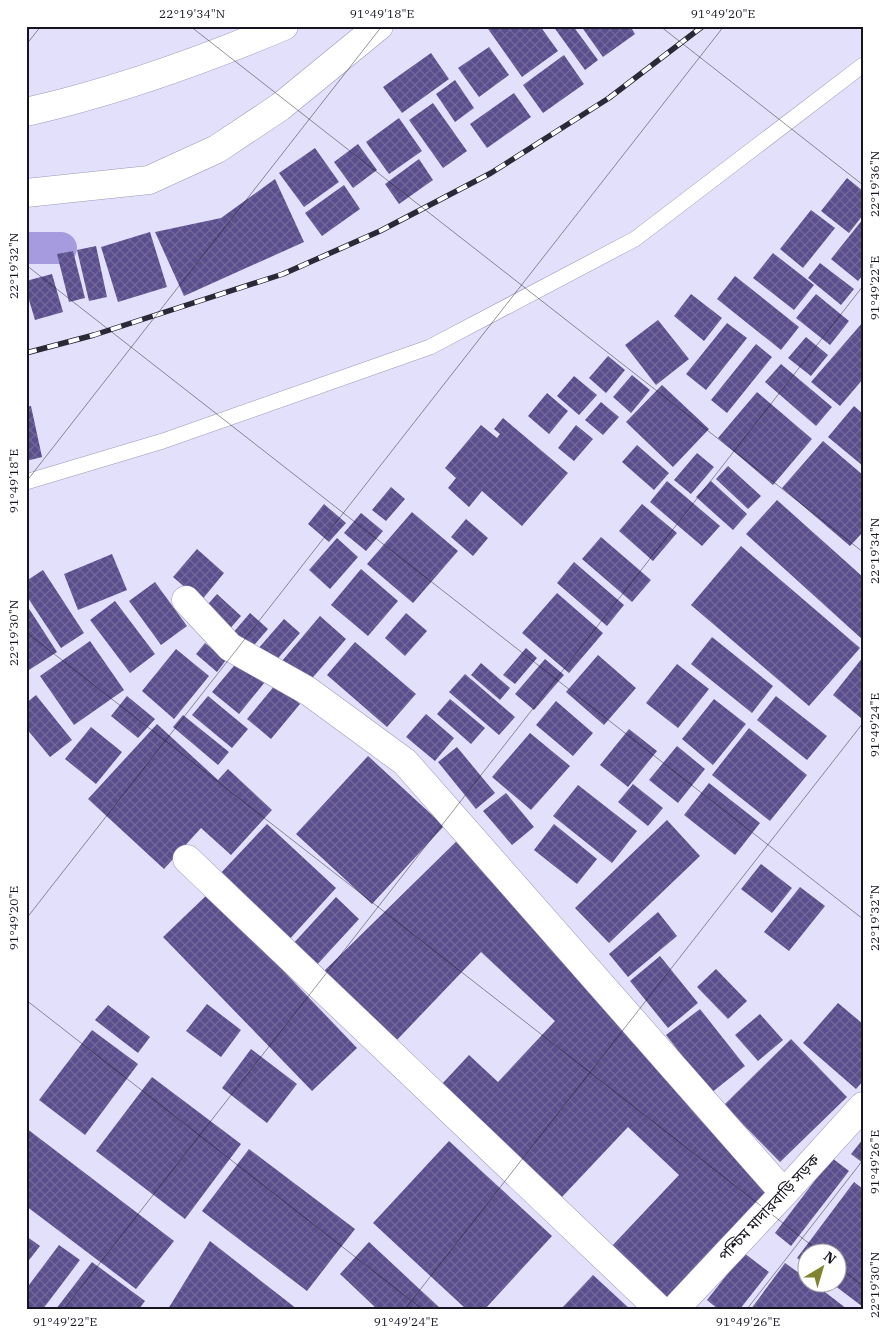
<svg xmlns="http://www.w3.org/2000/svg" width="889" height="1335" font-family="'IBM Plex Serif','Noto Sans Bengali',serif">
<defs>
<pattern id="building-cross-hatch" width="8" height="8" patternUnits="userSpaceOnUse" patternTransform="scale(1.25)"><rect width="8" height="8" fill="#5b4e8d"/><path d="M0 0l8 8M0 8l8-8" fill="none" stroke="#726899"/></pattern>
</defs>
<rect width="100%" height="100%" fill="#e3e0fb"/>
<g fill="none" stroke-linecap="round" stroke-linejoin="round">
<!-- canal -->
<path stroke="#a69bdf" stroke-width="32" d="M26 248H61"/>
</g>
<!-- building -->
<path fill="url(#building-cross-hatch)" d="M486 26H540L558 51 522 77Z
M553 26H573L598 60 585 70Z
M581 26H630L635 34 603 57Z
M489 47 509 75 479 97 458 68Z
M431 53 449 79 402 113 383 87Z
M564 55 584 84 543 113 523 85Z
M455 80 474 108 455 122 436 94Z
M514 93 531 117 487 148 470 124Z
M433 103 467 151 443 168 409 120Z
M399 118 422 151 389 174 366 142Z
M358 144 377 170 353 188 334 162Z
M315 148 339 182 304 207 279 173Z
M419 159 433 180 399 204 385 184Z
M847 178 863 191V215L849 233 821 211Z
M275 179 304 242 184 296 155 232 221 218Z
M344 185 360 209 322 236 305 213Z
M811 210 835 228 803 268 780 249Z
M863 219V275L858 281 831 259Z
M150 232 167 287 118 302 101 247Z
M96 246 107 297 89 301 77 250Z
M73 251 85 298 69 302 57 254Z
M773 253 814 285 794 310 753 278Z
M820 263 854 289 841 305 808 278Z
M52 274 63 312 35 320 26 290V281Z
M735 276 799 327 781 350 717 299Z
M691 294 722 318 704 341 674 316Z
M816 294 849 321 830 345 796 318Z
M658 320 689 359 656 385 625 345Z
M863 322V379L840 406 811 382Z
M727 323 747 338 706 390 686 374Z
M806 337 828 355 811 376 788 358Z
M756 344 772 357 727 413 711 400Z
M608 356 625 370 606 393 589 378Z
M781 364 832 407 816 426 765 382Z
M632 375 650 390 631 413 613 397Z
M574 376 597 395 579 415 557 396Z
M662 385 709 429 673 467 626 422Z
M757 392 812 439 773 485 718 438Z
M547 393 568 411 549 434 528 416Z
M601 402 619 417 603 435 585 420Z
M31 406 42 457 26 461V407Z
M854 406 863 414V466L828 437Z
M503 418 568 473 522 526 482 491 469 507 448 488 456 478 445 468 481 425 497 438 500 434 494 429Z
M576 425 593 439 574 461 558 448Z
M823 441 863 475V532L850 546 782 488Z
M637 445 669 473 654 490 622 462Z
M697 453 714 467 691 494 674 480Z
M728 466 761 496 748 509 716 479Z
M667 481 720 526 702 546 650 502Z
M711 481 747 514 733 530 696 497Z
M391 487 405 499 386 521 372 510Z
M777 500 863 577V640L746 534Z
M324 504 346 523 329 542 308 524Z
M642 504 677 533 653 561 619 531Z
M412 512 458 551 413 603 367 564Z
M361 513 383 531 366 551 344 533Z
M466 519 488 538 473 556 451 537Z
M601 537 651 580 632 602 582 559Z
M337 538 358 557 330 589 309 570Z
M741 546 860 648 809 706 691 605Z
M197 549 224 573 201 601 173 577Z
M112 554 127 590 78 610 64 574Z
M574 562 624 605 607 626 557 583Z
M361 569 398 601 368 636 331 605Z
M43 570 84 633 61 648 26 595V581Z
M155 582 187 626 161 645 129 601Z
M557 593 603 633 569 673 522 633Z
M217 594 241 616 227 632 202 611Z
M115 601 155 654 130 673 90 620Z
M26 604 57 652 29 670 26 665Z
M250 613 268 629 250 650 232 634Z
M406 613 427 631 405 656 385 638Z
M320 616 346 639 308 683 282 661Z
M284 619 300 633 273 664 257 650Z
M712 637 773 686 752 713 691 664Z
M90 641 124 690 74 725 40 676Z
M355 642 416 694 387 727 327 675Z
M205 643 226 660 217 672 196 654Z
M526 648 537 658 515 684 503 675Z
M176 649 209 676 174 719 142 691Z
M598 655 636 688 604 725 566 692Z
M863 657V716L861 718 833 695Z
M545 659 564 675 534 710 515 694Z
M238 661 265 682 239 714 212 692Z
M481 663 510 688 500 700 471 675Z
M677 664 709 689 678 728 646 703Z
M465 674 515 717 499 735 449 692Z
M276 684 300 704 271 739 247 719Z
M36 695 72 740 50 757 26 728V703Z
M127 696 155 719 138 738 111 716Z
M208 696 248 729 232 748 192 715Z
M776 696 827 736 807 760 757 720Z
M450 699 485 728 471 744 437 714Z
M714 699 746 724 713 765 682 739Z
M556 701 593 733 573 756 536 725Z
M426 714 454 738 435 761 406 737Z
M183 715 229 752 218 765 173 727Z
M157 724 218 780 228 769 272 810 231 855 201 828 164 869 88 799Z
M91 727 122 752 96 784 65 759Z
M749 728 807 775 770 821 712 775Z
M629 729 657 751 628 787 600 765Z
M530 733 570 766 531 810 492 777Z
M677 746 705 769 678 803 649 780Z
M457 747 495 793 476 809 438 762Z
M368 756 444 826 372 904 296 834Z
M709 783 760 823 735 855 684 815Z
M633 784 663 808 648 826 618 802Z
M578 785 637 831 612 863 553 816Z
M506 793 534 827 512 845 483 811Z
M667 820 700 856 609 943 575 908Z
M267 824 336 888 287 942 217 877Z
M554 824 597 859 577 884 534 850Z
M465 833 771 1189 669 1300 612 1246 679 1175 628 1127 561 1198 441 1085 469 1055 498 1082 555 1021 481 952 395 1042 322 973Z
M761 864 792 888 772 913 741 889Z
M800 887 825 906 789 951 764 932Z
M209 893 357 1048 312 1091 163 937Z
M336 897 359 919 315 967 291 946Z
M658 912 677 936 628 977 609 954Z
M660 956 698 1003 668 1028 630 981Z
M716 969 747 1001 728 1019 697 987Z
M838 1003 863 1024V1081L856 1089 803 1043Z
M207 1004 241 1030 221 1057 186 1031Z
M108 1005 150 1037 138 1053 95 1020Z
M700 1009 745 1066 711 1093 666 1035Z
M760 1014 783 1040 758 1061 735 1035Z
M92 1030 138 1064 85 1135 39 1100Z
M791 1039 847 1097 780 1162 724 1105Z
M251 1049 297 1084 267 1123 222 1088Z
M152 1077 241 1144 185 1219 96 1151Z
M26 1128 174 1241 136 1289 26 1206Z
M863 1139V1163L851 1154Z
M449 1141 552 1236 485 1309H466L373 1223Z
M249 1149 355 1229 307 1291 202 1211Z
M832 1158 849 1171 791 1246 775 1233Z
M854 1182 863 1189V1307L830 1282H836V1252H806V1265L797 1258Z
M26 1236 40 1246 26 1264Z
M210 1241 297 1309H168Z
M369 1242 441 1309H377L340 1274Z
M59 1245 80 1260 43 1309H26V1289Z
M744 1253 769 1272 740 1309H718L707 1300Z
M92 1262 145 1301 139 1309H56Z
M785 1263 806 1278V1282H812L847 1309H751Z
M593 1275 630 1309H561Z"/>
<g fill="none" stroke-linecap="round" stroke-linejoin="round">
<!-- service casing -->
<g stroke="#9c97b7" stroke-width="16">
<path id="service" d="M26 482 163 441 430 347 635 239 863 65"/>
</g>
<!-- minor casing -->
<g stroke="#9c97b7" stroke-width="29">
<path id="minor" d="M186 600 230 647 308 691 405 762 784 1193
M187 859 659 1309"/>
</g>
<!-- tertiary casing -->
<g stroke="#9c97b7" stroke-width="29">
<path id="tertiary" d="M675 1309 784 1193 863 1106"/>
</g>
<!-- secondary casing -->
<g stroke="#9c97b7" stroke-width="29">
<path id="secondary" d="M26 112C114 92 201 61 284 26
M26 193 149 180 217 149 280 107 379 26"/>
</g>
<!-- service -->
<use href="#service" stroke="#fff" stroke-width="15"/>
<!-- minor -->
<use href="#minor" stroke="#fff" stroke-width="28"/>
<!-- tertiary -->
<use href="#tertiary" stroke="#fff" stroke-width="28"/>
<!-- secondary -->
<use href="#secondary" stroke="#fff" stroke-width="28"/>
<!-- rail casing -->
<g stroke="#2b2937" stroke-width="5.5">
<path id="rail" d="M26 353 94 335 283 274 380 231 491 173 609 98 703 26"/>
</g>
<!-- rail -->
<use href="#rail" stroke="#fff" stroke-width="4" stroke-dasharray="11" stroke-linecap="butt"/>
</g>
<!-- ticks -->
<path fill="none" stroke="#161420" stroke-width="1" stroke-opacity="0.45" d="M190 26 863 552M660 26 863 185M26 45 41 26M26 265 863 919M26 482 382 26M26 632 820 1252M26 919 724 26M26 1000 422 1309M836 1265 863 1286M64 1309 863 286M405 1309 863 723M747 1309 863 1160"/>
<g text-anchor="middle" stroke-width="5" stroke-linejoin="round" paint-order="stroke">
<!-- street labels -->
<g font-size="15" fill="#161420" stroke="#fff">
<text transform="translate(769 1208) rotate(-47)" y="5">পশ্চিম মাদারবাড়ি সড়ক</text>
</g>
</g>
<!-- border -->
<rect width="889" height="1335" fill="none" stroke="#ffffff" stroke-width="55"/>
<!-- north arrow -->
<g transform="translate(822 1268) rotate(38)"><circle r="24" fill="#ffffff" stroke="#a2a1a6"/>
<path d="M0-4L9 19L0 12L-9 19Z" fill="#80842e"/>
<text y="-8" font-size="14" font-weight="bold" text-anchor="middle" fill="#161420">N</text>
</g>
<rect x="28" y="28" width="834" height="1280" fill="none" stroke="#161420" stroke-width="2"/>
<g font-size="12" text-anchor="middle" fill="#161420">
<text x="192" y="18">22°19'34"N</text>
<text x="382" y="18">91°49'18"E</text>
<text x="723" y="18">91°49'20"E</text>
<text transform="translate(875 184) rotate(-90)" y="4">22°19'36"N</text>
<text transform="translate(14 266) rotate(-90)" y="4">22°19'32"N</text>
<text transform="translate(875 288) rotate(-90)" y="4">91°49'22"E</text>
<text transform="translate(14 481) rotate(-90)" y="4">91°49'18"E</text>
<text transform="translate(875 551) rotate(-90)" y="4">22°19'34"N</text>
<text transform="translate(14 633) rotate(-90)" y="4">22°19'30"N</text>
<text transform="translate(875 725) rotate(-90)" y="4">91°49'24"E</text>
<text transform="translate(14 918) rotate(-90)" y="4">91°49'20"E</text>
<text transform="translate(875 918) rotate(-90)" y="4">22°19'32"N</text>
<text transform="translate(875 1162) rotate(-90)" y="4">91°49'26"E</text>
<text transform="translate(875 1285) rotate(-90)" y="4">22°19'30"N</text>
<text x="65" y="1326">91°49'22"E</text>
<text x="406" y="1326">91°49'24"E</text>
<text x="748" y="1326">91°49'26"E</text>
</g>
</svg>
